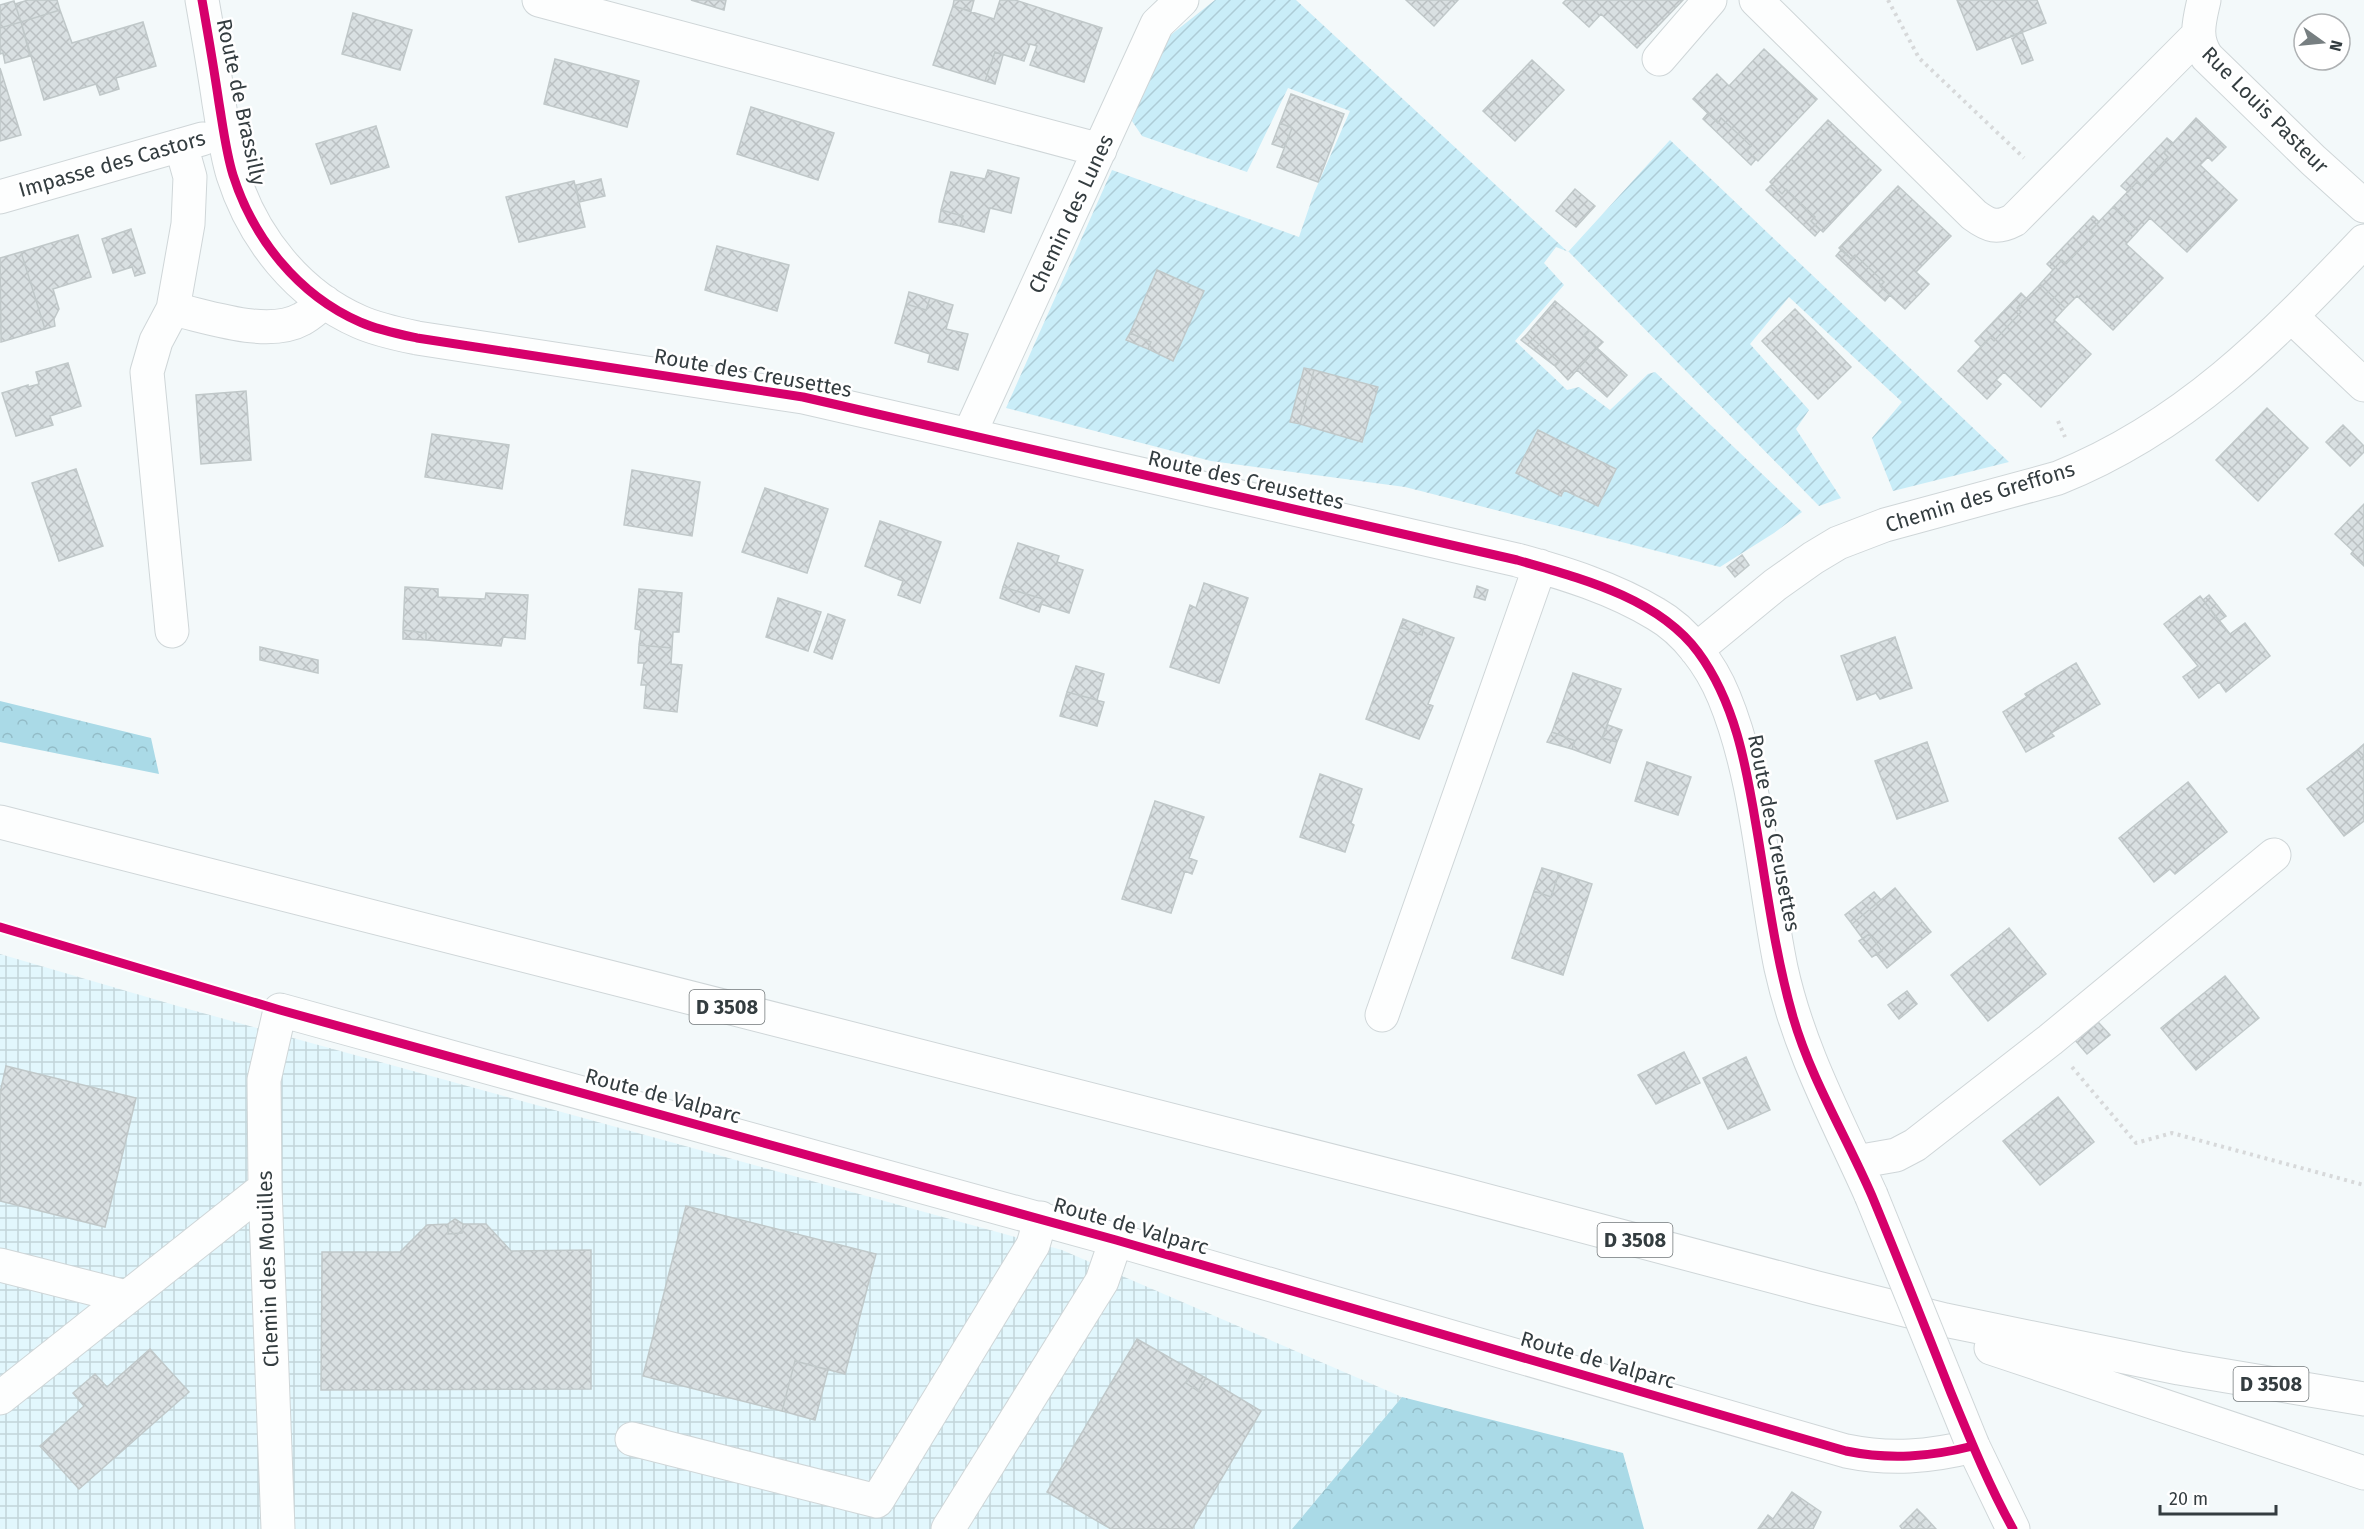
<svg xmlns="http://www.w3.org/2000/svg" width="2364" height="1529" font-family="'Fira Sans',sans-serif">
<defs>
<pattern id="industrial-grid" width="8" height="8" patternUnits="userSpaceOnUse" patternTransform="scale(1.5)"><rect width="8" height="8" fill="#e2f7fd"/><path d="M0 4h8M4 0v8" fill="none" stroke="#c2d5da"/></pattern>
<pattern id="forest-crowns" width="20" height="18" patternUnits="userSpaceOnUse" patternTransform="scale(1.5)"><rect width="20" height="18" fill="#aadae7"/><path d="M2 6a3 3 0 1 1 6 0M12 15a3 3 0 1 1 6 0" fill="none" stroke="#93bcc7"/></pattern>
<pattern id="garden-furrows" width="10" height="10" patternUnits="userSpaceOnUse" patternTransform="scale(1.5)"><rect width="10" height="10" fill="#c9edf8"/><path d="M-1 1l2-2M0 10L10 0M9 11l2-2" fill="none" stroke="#adccd6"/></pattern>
<pattern id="building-cross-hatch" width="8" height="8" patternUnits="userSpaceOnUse" patternTransform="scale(1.5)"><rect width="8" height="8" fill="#d9e0e2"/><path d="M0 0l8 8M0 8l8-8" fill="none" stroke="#bbc1c3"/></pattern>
</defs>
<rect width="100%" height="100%" fill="#f3f9fa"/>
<!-- industrial -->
<path fill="url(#industrial-grid)" d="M0 954 181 1007 1062 1250 1402 1397 1292 1529H0Z"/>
<!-- forest -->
<path fill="url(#forest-crowns)" d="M0 701 151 738 159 774 0 742Z
M1402 1397 1623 1453 1644 1529H1292Z"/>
<!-- garden -->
<path fill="url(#garden-furrows)" d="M1215 0H1296L1568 252 1670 140 2009 462 1893 491 1872 438 1902 402 1789 297 1750 344 1809 410 1796 429 1841 498 1819 506 1569 252 1556 247 1544 263 1564 285 1515 341 1567 390 1579 387 1610 410 1648 374 1655 372 1802 512 1774 533 1720 567 1405 487 1211 461 1006 408 1112 170 1299 237 1314 193 1350 111 1288 88 1247 172 1142 136 1132 121 1163 41Z"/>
<!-- building -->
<path fill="url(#building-cross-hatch)" stroke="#c0c8c9" stroke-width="1.5" d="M28 0H57L60 10 21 22 15 4Z
M691 0H726L724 10Z
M954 0H974L971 11 953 6Z
M1000 0H1015L1102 28 1084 82 1030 65 1037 46 1030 44 1024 61 995 52 985 81 933 65 953 6 994 19Z
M1406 0H1458L1434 26Z
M1566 0H1683L1637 48 1601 14 1589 27 1563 3Z
M1957 0H2037L2046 23 1977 50Z
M14 1 21 22 0 28V5Z
M60 10 72 43 143 22 156 66 116 78 119 89 100 95 96 84 44 100 21 22Z
M353 13 412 30 400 70 342 54Z
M21 22 30 56 5 63 3 53 0 54V28Z
M2022 32 2033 60 2022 64 2011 36Z
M1764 49 1817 99 1758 161 1747 150 1751 146 1721 118 1718 123 1693 99 1717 74 1729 86Z
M995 52 1003 55 995 84 985 81Z
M555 59 639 81 627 127 544 104Z
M1532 60 1564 90 1515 141 1483 111Z
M0 68 21 135 0 141Z
M1291 94 1344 114 1318 182 1277 167 1292 128 1280 123Z
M751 107 834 133 818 180 737 154Z
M1708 113 1718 123 1721 118 1751 146 1747 150 1756 159 1751 165 1703 119Z
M2196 118 2226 147 2212 161 2208 157 2200 165 2237 200 2187 252 2150 218 2138 231 2113 207 2137 182 2141 186 2168 157 2164 153Z
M1828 120 1881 170 1823 232 1811 221 1815 217 1786 189 1782 194 1770 182Z
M1280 123 1292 128 1284 148 1272 144Z
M376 126 389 167 331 184 316 144Z
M2167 138 2173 143 2164 153 2168 157 2141 186 2137 182 2128 192 2121 186Z
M988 170 1019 178 1011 213 990 208 984 232 960 226 963 216 941 210 951 172 985 179Z
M601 179 605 196 579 202 576 185Z
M574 181 585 227 519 242 506 197Z
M1772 184 1782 194 1786 189 1815 217 1811 221 1820 230 1815 236 1766 190Z
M1898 186 1951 236 1916 272 1929 284 1905 309 1880 286 1884 282 1855 255 1851 259 1839 248Z
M1575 189 1595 206 1576 227 1556 211Z
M2113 207 2138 231 2126 244 2163 278 2113 330 2077 296 2065 308 2040 284 2062 260 2066 264 2094 235 2090 231Z
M941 210 963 216 960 226 939 222Z
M2093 216 2099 222 2090 231 2094 235 2066 264 2062 260 2053 270 2047 264Z
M131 229 145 273 135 276 132 267 113 273 102 239Z
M78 235 91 277 53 289 59 309 54 319 55 326 45 329 21 252Z
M717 246 789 265 777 311 705 290Z
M1842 249 1851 259 1855 255 1884 282 1880 286 1890 295 1885 301 1836 256Z
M21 252 45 329 1 342 0 258Z
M1157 270 1204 291 1173 361 1148 349 1151 342 1130 333Z
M2040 284 2065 308 2054 320 2091 354 2041 407 2004 372 1996 380 2001 384 1987 399 1958 371 1990 337 1994 341 2021 312 2017 308Z
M909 292 930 298 926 310 906 304Z
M2021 293 2026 298 2017 308 2021 312 1994 341 1990 337 1981 347 1975 341Z
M930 298 953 305 946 329 968 334 958 370 928 362 930 354 895 343 906 304 926 310Z
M1555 301 1589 330 1584 335 1597 348 1568 380 1555 366 1559 362 1527 334Z
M1795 309 1851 367 1818 399 1762 341Z
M1589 330 1603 342 1597 348 1584 335Z
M1130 333 1151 342 1148 349 1126 340Z
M1527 334 1559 362 1555 366 1521 340Z
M1597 348 1627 375 1607 397 1577 370Z
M68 363 81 406 50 416 53 425 16 436 2 393 28 385V387L39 384 36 372Z
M1304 368 1314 370 1300 424 1290 422Z
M1314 370 1378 387 1362 442 1300 424Z
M246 391 251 460 201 464 196 395Z
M2267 408 2308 448 2258 501 2216 460Z
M2343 425 2364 446V452L2350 466 2326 442Z
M1538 430 1616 469 1598 506 1564 490 1561 496 1516 473Z
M432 434 509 445 502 489 425 477Z
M76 469 103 546 59 561 32 483Z
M632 470 700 482 692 536 624 525Z
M765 488 828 509 807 573 742 552Z
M2364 504V566L2351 554 2353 551 2335 534Z
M880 521 941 542 920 603 898 595 903 581 865 566Z
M1018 543 1059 556 1057 562 1083 570 1069 613 1041 604 1043 599 1003 587Z
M1742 555 1749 565 1735 577 1727 567Z
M1204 583 1248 598 1219 683 1170 667 1190 605 1196 608Z
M1477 586 1488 590 1485 600 1474 597Z
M405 587 438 589V597L485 599 486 593 528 595 525 639 503 637 501 646 426 640V633L403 630Z
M1003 587 1043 599 1039 612 1000 598Z
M639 589 682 593 679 632H673L672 648 639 645 641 630 635 629Z
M2209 595 2226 616 2219 621 2203 600Z
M2200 596 2230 634 2245 623 2270 656 2226 692 2219 682 2199 698 2183 677 2198 666 2164 624Z
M778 598 821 612 808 651 766 637Z
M828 614 845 620 832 659 814 652Z
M1403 619 1424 627 1422 635 1400 627Z
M1400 627 1422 635 1424 627 1454 638 1428 704 1433 706 1419 739 1366 719Z
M403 630 426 633V640L403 639Z
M1895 637 1912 688 1880 699 1876 693 1857 700 1841 656Z
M639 645 672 648 671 664 682 665 677 712 644 708 646 685H641L644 663H638Z
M260 647 318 660V673L260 660Z
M2076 663 2100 704 2051 733 2054 736 2026 752 2003 712 2027 697 2025 694Z
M1076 666 1104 674 1097 700 1067 692Z
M1573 673 1621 689 1602 738 1617 742 1610 763 1572 749 1575 741 1552 732Z
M1067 692 1104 702 1097 726 1060 716Z
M1608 725 1622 730 1617 742 1602 738Z
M1552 732 1575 741 1572 749 1547 742Z
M1927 742 1948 801 1897 819 1875 761Z
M2364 744V761L2356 751Z
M2356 751 2364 761V821L2344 836 2307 789Z
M1647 762 1691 777 1678 815 1635 801Z
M1320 774 1362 789 1351 823 1354 825 1345 852 1300 837Z
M2188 782 2227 832 2175 874 2170 869 2154 882 2119 838Z
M1155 801 1204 817 1189 858 1197 861 1192 874 1185 871 1171 913 1122 899Z
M1542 868 1559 873 1551 897 1534 891Z
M1559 873 1592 884 1563 975 1512 958 1534 891 1551 897Z
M1895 888 1931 932 1887 968 1876 954 1882 951 1869 934 1863 939 1852 924Z
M1874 892 1881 900 1852 924 1845 915Z
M2009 928 2046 974 1988 1021 1951 975Z
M1869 934 1882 951 1872 957 1859 941Z
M2225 976 2259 1018 2196 1070 2161 1028Z
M1907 991 1917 1004 1899 1019 1888 1005Z
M2098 1022 2110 1035 2087 1054 2075 1040Z
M1684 1052 1700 1083 1656 1104 1638 1075Z
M1746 1057 1770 1110 1728 1129 1703 1078Z
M6 1066 136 1098 105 1227 0 1201V1093Z
M2058 1097 2094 1142 2040 1185 2003 1141Z
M686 1206 876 1254 845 1374 795 1361 782 1411 643 1376Z
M455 1219 463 1224 462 1233 448 1234V1224Z
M448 1224V1234L462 1233 463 1224H486L511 1251 591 1250V1389L321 1390 322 1252H400L427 1225Z
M1137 1339 1193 1371 1186 1383 1198 1391 1206 1378 1261 1411 1192 1529H1111L1047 1492Z
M150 1349 189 1392 79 1489 40 1446 84 1406 73 1393 95 1374 107 1387Z
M795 1361 828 1370 815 1420 782 1411Z
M1193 1371 1206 1378 1198 1391 1186 1383Z
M1792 1492 1821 1512 1813 1529H1758L1768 1515 1773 1519Z
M1917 1509 1926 1518 1915 1529H1902L1900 1526Z
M1926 1518 1936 1529H1915Z"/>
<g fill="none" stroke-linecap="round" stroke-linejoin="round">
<!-- minor casing -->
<g stroke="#cfd6d8" stroke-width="35">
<path id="minor" d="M202 0C208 34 214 69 219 103 223 127 226 152 233 175 253 238 298 295 360 322 378 330 398 334 417 338L803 397 1517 560C1564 573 1613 588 1656 614 1686 631 1711 665 1724 697 1758 779 1763 881 1781 968 1799 1050 1837 1119 1871 1195
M539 0 1100 150
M1756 0 1974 215C1989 226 1997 229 2014 220L2197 36
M2204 0C2199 22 2194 38 2207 57L2313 160 2364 206
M1659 59 1710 0
M0 197 202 139
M173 309C210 317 268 338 302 319 310 315 318 307 325 302
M2292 317 2364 385
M969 435 1157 24 1182 0
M172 631 147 372 156 341 173 309 188 224 190 177 181 145
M1696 650 1775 585 1813 558 1838 543 1885 525 2058 478C2185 427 2272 338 2364 241
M1382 1015 1540 566
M1856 1162 1896 1155 1915 1145 2050 1040 2274 855
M0 1265 126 1297
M0 1398 265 1188
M632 1439 877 1501 1033 1245 1041 1218
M278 1529 265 1188 264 1080 280 1010 1116 1240 1846 1451C1890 1460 1929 1457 1973 1446L2013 1529
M948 1529 1102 1281 1116 1240"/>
</g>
<!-- highway casing -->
<g stroke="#cfd6d8" stroke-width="35">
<path id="highway" d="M0 822 1454 1192 1817 1288 1945 1320 2179 1368 2364 1399
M1991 1348 2364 1473"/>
</g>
<!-- path -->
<path stroke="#d7d9da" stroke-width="4" stroke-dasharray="3 4.5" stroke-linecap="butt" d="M1888 0 1919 58 2024 158
M2058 421 2065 437
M2072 1067 2136 1143 2172 1133 2364 1185"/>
<!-- minor -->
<use href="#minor" stroke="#fdfefe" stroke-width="33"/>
<!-- highway -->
<use href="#highway" stroke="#fdfefe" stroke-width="33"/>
<!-- minor-bridge casing -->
<g stroke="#cfd6d8" stroke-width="35" stroke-linecap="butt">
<path id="minor-bridge" d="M1871 1195 1973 1446"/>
</g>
<!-- minor-bridge -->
<use href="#minor-bridge" stroke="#fdfefe" stroke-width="33"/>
<!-- cycleway casing -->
<g stroke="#fff" stroke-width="13">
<path id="cycleway" d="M202 0C208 34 214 69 219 103 223 127 226 152 233 175 253 238 298 295 360 322 378 330 398 334 417 338L803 397 1517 560C1579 578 1657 597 1698 652 1735 702 1746 765 1756 825 1767 889 1775 955 1793 1017 1811 1079 1846 1136 1872 1196 1899 1261 1925 1327 1951 1393 1970 1439 1989 1486 2013 1529
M0 927 280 1010 1116 1240 1846 1451C1890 1460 1929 1457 1973 1446"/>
</g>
<!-- cycleway -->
<use href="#cycleway" stroke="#d6006c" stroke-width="9"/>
</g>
<g text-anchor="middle" stroke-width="5" stroke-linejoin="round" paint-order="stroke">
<!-- shield labels -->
<g fill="#fff" stroke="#717779" stroke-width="1.5">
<rect x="689.5" y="990" width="75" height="34" rx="4.5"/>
<rect x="1597.5" y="1223" width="75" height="34" rx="4.5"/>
<rect x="2233.5" y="1367" width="75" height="34" rx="4.5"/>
</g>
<g font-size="20" font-weight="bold" fill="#343d40">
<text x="727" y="1014">D 3508</text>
<text x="1635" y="1247">D 3508</text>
<text x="2271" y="1391">D 3508</text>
</g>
<!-- street labels -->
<g font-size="21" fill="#343d40" stroke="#fff">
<text transform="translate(241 102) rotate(78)" y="7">Route de Brassilly</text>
<text transform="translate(2265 110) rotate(45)" y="7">Rue Louis Pasteur</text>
<text transform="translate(112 164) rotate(-16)" y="7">Impasse des Castors</text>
<text transform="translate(1071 214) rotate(-65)" y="7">Chemin des Lunes</text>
<text transform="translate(753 373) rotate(10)" y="7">Route des Creusettes</text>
<text transform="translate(1246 480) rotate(13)" y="7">Route des Creusettes</text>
<text transform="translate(1980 497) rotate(-17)" y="7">Chemin des Greffons</text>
<text transform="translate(1774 833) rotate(79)" y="7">Route des Creusettes</text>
<text transform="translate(663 1096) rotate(15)" y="7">Route de Valparc</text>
<text transform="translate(1131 1226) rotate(16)" y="7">Route de Valparc</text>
<text transform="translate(268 1269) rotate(-92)" y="7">Chemin des Mouilles</text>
<text transform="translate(1598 1360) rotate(16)" y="7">Route de Valparc</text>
</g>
</g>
<!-- north arrow -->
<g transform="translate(2322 42) rotate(105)"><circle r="28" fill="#ffffff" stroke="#aeb1b3" stroke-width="1.5"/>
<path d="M0-4.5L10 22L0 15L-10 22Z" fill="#777f81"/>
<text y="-9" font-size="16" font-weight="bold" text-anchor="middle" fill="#343d40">N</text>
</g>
<!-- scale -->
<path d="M2160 1505v9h116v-9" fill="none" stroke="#343d40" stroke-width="3"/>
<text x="2169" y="1505" font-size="18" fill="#343d40" stroke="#ffffff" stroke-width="4.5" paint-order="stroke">20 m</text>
</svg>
